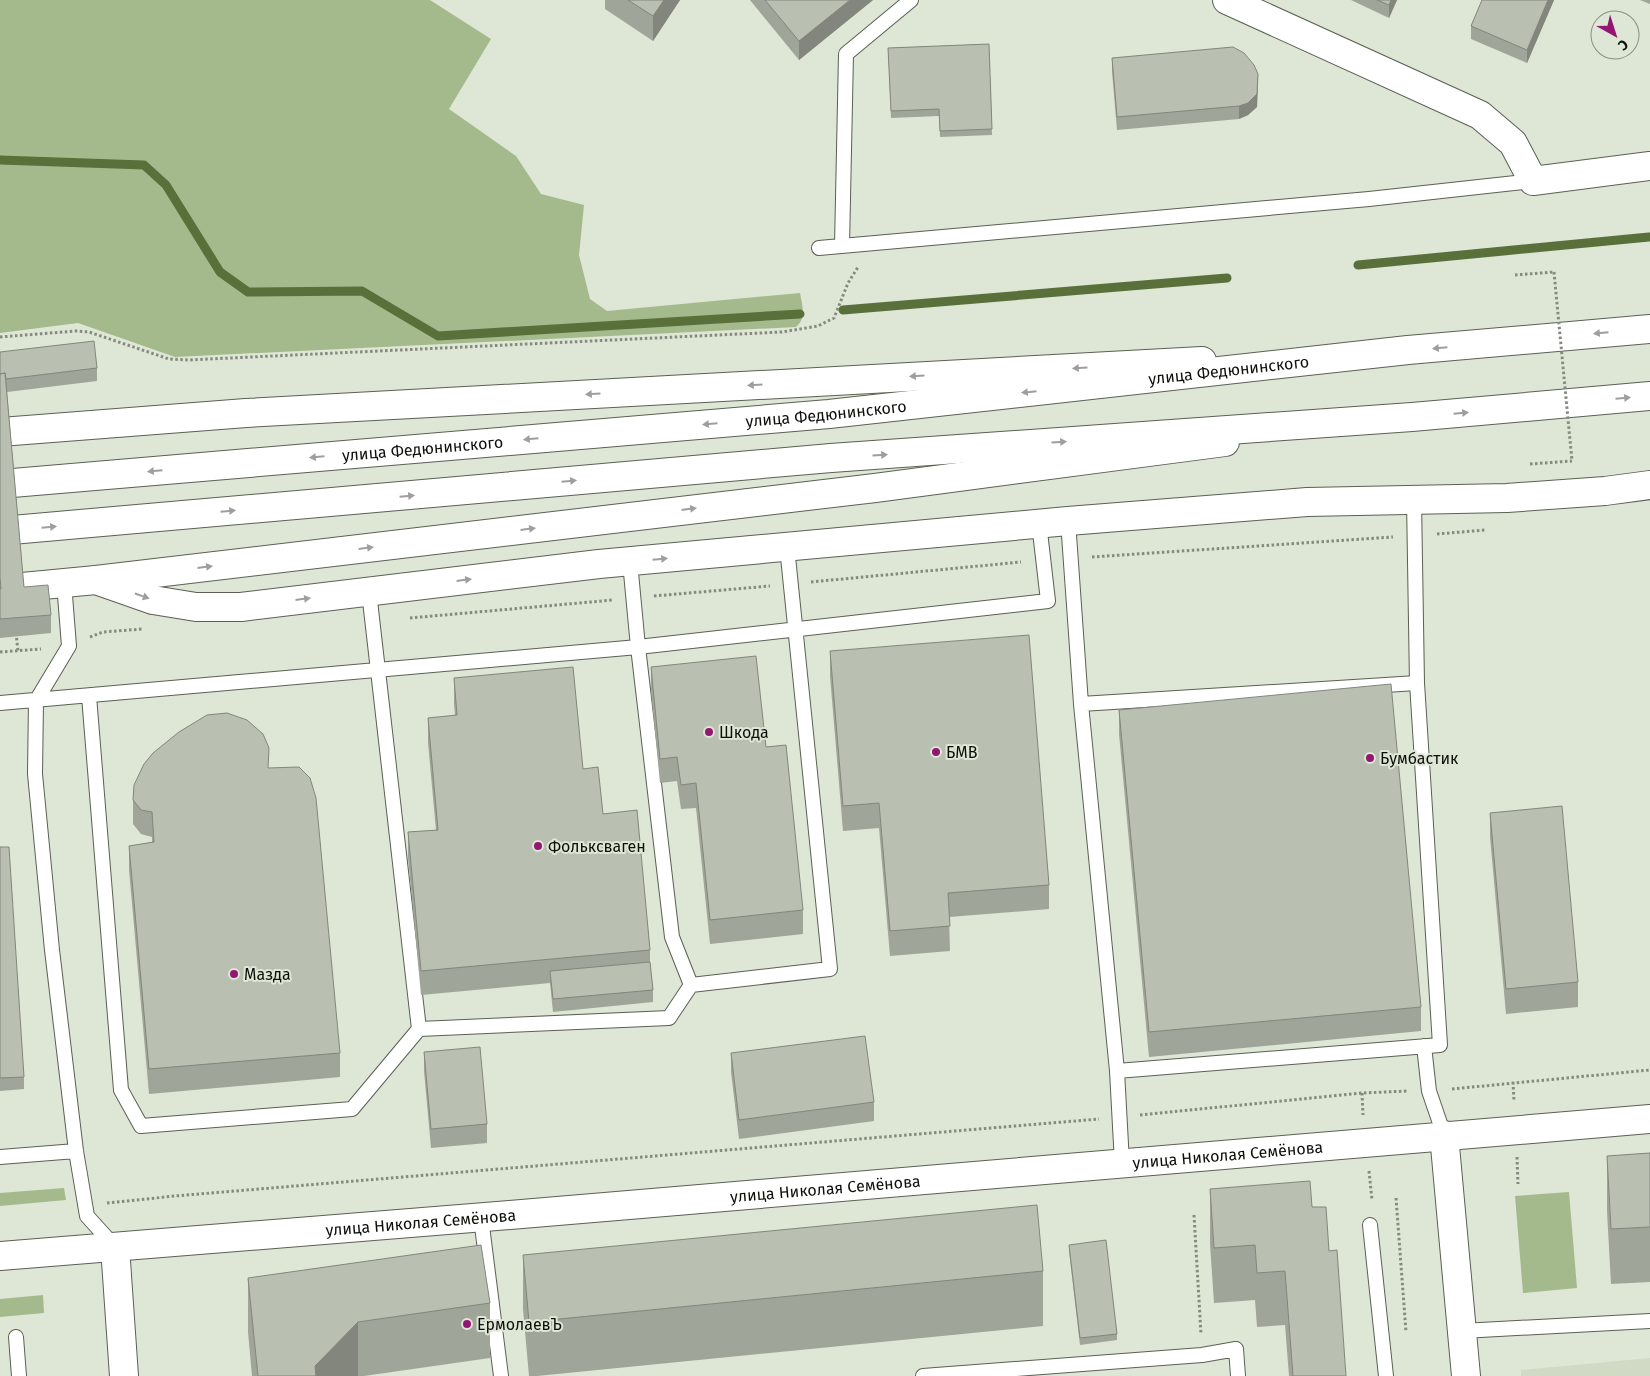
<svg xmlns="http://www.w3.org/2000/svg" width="1650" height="1376" font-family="'Fira Sans',sans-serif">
<rect width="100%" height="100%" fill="#dee6d6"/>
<!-- built -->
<path fill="#d0dac4" d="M1650 1358V1376H1521V1370Z"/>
<!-- green -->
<path fill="#a5ba8c" d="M0 0H430L491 39 449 109 516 156 541 194 584 205 579 255 590 299 607 311 800 293C802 305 807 318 796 327L175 357 78 323 0 333Z
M64 1188 66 1200 0 1206V1193Z
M1569 1192 1577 1288 1523 1293 1515 1196Z
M43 1295 44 1313 0 1317V1299Z"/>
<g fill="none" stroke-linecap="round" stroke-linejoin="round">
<!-- stream -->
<path stroke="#59703a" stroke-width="9" d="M0 160 144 165 166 185 220 272 248 292 362 291 438 336 800 314
M1358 265 1649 237
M843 310 1227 278"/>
<!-- service casing -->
<g stroke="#5a6053" stroke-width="16">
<path id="service" d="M842 246 846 54 911 0
M819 248 1369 199 1533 181
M1068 521 1081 704 1117 1071 1122 1163
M630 562 638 647 672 937 691 985
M64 583 69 646 36 701 35 774 52 950 76 1151 87 1216 115 1247
M369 592 419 1029
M89 696 121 1090 141 1126 352 1109 419 1029 669 1018 691 985 830 969 787 547
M0 703 638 647 1048 601 1039 523
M1081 704 1417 683
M1424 1046 1429 1091 1444 1135
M1117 1071 1440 1045 1417 683 1414 500
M0 1157 76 1151
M481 1218 501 1376
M1370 1225 1386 1376
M1462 1331 1650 1321
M16 1337 19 1376
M923 1376 1202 1355 1236 1349 1238 1376"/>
</g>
<!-- minor casing -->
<g stroke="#5a6053" stroke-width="30">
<g id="minor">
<path d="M1227 0 1480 115 1513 143 1533 181 1650 166"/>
<path d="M96 580 153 600 196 607H241L599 564 1068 521 1307 502 1507 498 1605 491 1650 485"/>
<path d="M1444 1135 1466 1376"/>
<path d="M115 1247 124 1376"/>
<path id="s1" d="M0 1256 510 1215 1650 1119"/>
</g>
</g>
<!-- secondary casing -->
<g stroke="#5a6053" stroke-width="30">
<path id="secondary" d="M0 432 246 413 1202 361
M0 589 96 580 875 488 1225 442"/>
</g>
<!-- trunk casing -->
<g stroke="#5a6053" stroke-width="30">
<g id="trunk">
<path id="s2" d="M0 484 829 414 1408 350 1650 329"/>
<path d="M0 531 831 458 1412 417 1650 396"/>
</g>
</g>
<!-- path -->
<path stroke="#858a7f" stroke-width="3" stroke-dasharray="2.5 2.5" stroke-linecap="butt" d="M1515 275 1554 272
M0 337 76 331 89 332 169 359 188 360 782 332 818 326 834 318 848 283 858 267
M1530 464 1572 461
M1437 534 1485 530
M1092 557 1393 537
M811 582 1021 562
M654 596 770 586
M410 618 613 600
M16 633 18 651
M90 637 103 632 143 629
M0 652 41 649
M1513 1082 1514 1101
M1452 1089 1650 1070
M1362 1093 1363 1115
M1140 1115 1362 1093 1408 1091
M1517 1157 1518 1184
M1369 1171 1372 1200
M1396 1198 1406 1332
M107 1203 175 1196 1099 1119
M1194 1215 1201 1334"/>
<!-- service -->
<use href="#service" stroke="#fff" stroke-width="14"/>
<!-- minor -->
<use href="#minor" stroke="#fff" stroke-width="28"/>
<!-- secondary -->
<use href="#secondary" stroke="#fff" stroke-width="28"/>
<!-- trunk -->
<use href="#trunk" stroke="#fff" stroke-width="28"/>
<!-- path-bridge -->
<path stroke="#858a7f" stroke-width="3" stroke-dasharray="2.5 2.5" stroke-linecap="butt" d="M1554 272 1572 461"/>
</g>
<!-- wall -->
<path fill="#9fa598" d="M605 0H680L653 41 605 9Z
M750 0H873L799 60Z
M1351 0H1397L1389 18Z
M1482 0H1554L1527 63 1471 39V26Z
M1640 0H1650V4Z
M989 44 992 135 940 137 939 116 891 118 888 48Z
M1112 58 1258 87 1257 107 1248 115 1239 119 1117 130 1112 71Z
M0 352 97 368V381L7 392 24 587 51 615V633L0 638Z
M830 651 1049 885V909L949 917 950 951 890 956 879 828 843 831 830 676Z
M651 667 766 747 803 910V934L710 944 696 808 681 809 677 781 660 783 651 691Z
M454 678 583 769 603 814 650 950V962L653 990V1002L553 1012 550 983 421 995 408 857V832L436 830 428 743V718L455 716 454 703Z
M1119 710 1421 1007V1031L1149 1057 1119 734Z
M269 768 340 1053V1077L149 1094 129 870V846L152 842V837L141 834 133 824V800Z
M1490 813 1578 982V1007L1506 1014 1490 837Z
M0 847 24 1077V1089L0 1091Z
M424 1052 487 1124V1143L431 1148 424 1071Z
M731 1053 874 1102V1121L739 1139 731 1072Z
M1650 1153V1282L1611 1284 1607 1211V1156Z
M1210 1189 1312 1207 1329 1251 1346 1376H1289L1285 1325 1257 1327 1255 1300 1214 1303 1210 1244Z
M1069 1245 1117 1334V1340L1080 1345 1069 1251Z
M523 1255 1043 1271V1326L537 1376H529L523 1309Z
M248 1278 490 1303V1358L364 1376H252L248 1332Z"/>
<!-- shaded-wall -->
<path fill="#82867c" d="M664 0H680L653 41V16Z
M850 0H873L799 60V41Z
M1391 0H1397L1389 18V5Z
M1548 0H1554L1527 63V50Z
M1258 74 1257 107 1248 115 1239 119V106Z
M358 1322V1376H315V1366Z"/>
<!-- building -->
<path fill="#b9c0b1" stroke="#82867c" d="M628 0H664L653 16Z
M765 0H850L799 41Z
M1377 0H1391L1389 5Z
M1482 0H1548L1527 50 1471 26Z
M989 44 992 129 940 131 939 109 891 111 888 48Z
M1233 47 1244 53 1254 65 1258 74 1257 94 1248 103 1239 106 1117 117 1112 58Z
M94 341 97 368 6 379 5 373 0 374V352Z
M5 373 24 587 48 585 51 615 0 619V589H1L0 577V374Z
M1029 635 1049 885 948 893 950 926 890 931 879 803 843 806 830 651Z
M756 656 766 747 786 745 803 910 710 920 696 783 681 785 677 757 660 759 651 667Z
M573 667 583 769 598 767 603 814 637 810 650 950 421 971 408 832 438 830 428 718 457 715 454 678Z
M1391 684 1421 1007 1149 1032 1119 710Z
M227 713 247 720 263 734 269 748 268 768 299 767 310 778 316 798 340 1053 149 1069 129 846 154 842 152 812 141 810 133 800 134 785 144 764 153 753 179 732 207 715Z
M1562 806 1578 982 1506 989 1490 813Z
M0 847H9L24 1077 0 1078Z
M650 962 653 990 553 999 550 971Z
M865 1036 874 1102 739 1120 731 1053Z
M480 1047 487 1124 431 1129 424 1052Z
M1650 1153V1227L1611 1229 1607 1156Z
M1310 1181 1312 1207H1326L1329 1251 1337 1250 1346 1376H1293L1285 1271 1257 1273 1255 1245 1214 1248 1210 1189Z
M1037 1205 1043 1271 529 1322 523 1255Z
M1106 1240 1117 1334 1080 1338 1069 1245Z
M481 1245 490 1303 358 1322 315 1366 316 1376H258L248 1278Z"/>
<!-- one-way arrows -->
<defs><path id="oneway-solid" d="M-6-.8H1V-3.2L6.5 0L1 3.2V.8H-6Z" transform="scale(1.25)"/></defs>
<g fill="#9e9f9d">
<use href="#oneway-solid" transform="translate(1601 333) rotate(175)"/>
<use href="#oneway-solid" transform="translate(1440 348) rotate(175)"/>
<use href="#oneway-solid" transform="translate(1080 368) rotate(177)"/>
<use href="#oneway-solid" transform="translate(917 376) rotate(177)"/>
<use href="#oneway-solid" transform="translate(755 385) rotate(177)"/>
<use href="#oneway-solid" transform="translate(1029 392) rotate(174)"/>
<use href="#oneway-solid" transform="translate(593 394) rotate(177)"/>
<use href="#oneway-solid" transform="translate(1623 398) rotate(-5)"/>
<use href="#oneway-solid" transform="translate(1461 413) rotate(-5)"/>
<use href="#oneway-solid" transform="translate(710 424) rotate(175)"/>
<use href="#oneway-solid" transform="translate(531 439) rotate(175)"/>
<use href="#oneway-solid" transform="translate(1059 442) rotate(-4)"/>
<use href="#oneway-solid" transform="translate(880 455) rotate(-4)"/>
<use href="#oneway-solid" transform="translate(317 457) rotate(175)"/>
<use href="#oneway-solid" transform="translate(155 471) rotate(175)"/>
<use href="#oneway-solid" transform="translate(569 481) rotate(-5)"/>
<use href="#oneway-solid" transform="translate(407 496) rotate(-5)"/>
<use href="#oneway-solid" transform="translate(689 509) rotate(-7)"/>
<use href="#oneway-solid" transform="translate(228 511) rotate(-5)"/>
<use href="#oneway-solid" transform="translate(49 527) rotate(-5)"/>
<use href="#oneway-solid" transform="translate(528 529) rotate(-7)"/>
<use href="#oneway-solid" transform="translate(366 548) rotate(-7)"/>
<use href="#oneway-solid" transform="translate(660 559) rotate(-5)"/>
<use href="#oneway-solid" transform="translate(205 567) rotate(-7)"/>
<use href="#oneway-solid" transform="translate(464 580) rotate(-7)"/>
<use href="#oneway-solid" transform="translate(142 596) rotate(19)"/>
<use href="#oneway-solid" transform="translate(303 599) rotate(-7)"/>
</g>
<!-- markers -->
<g fill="#931772" stroke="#dee6d6" stroke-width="2">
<circle cx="709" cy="732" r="5"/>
<circle cx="936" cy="752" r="5"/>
<circle cx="1370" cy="758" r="5"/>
<circle cx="538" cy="846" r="5"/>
<circle cx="234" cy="974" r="5"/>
<circle cx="467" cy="1324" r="5"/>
</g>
<g text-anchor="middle" stroke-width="4" stroke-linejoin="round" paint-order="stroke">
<!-- street labels -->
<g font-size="16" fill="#0d0f0a" stroke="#dee6d6">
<text dy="6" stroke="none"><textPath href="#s2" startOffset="1234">улица Федюнинского</textPath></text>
<text dy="6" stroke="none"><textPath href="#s2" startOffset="829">улица Федюнинского</textPath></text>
<text dy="6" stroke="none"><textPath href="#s2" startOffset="424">улица Федюнинского</textPath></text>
<text dy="6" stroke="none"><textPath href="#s1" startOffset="1232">улица Николая Семёнова</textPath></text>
<text dy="6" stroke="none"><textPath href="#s1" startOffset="828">улица Николая Семёнова</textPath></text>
<text dy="6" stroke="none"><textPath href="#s1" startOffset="422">улица Николая Семёнова</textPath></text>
</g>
<!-- poi labels -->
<g font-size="16" fill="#0d0f0a" stroke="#dee6d6" text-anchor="start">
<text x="719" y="738">Шкода</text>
<text x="946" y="758">БМВ</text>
<text x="1380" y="764">Бумбастик</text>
<text x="548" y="852">Фольксваген</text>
<text x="244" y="980">Мазда</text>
<text x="477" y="1330">ЕрмолаевЪ</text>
</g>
</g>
<!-- north arrow -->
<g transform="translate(1615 35) rotate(141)"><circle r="24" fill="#dee6d6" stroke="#8a9084"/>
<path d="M0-4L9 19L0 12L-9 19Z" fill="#931772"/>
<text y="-8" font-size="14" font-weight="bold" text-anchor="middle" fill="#0d0f0a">С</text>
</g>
</svg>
